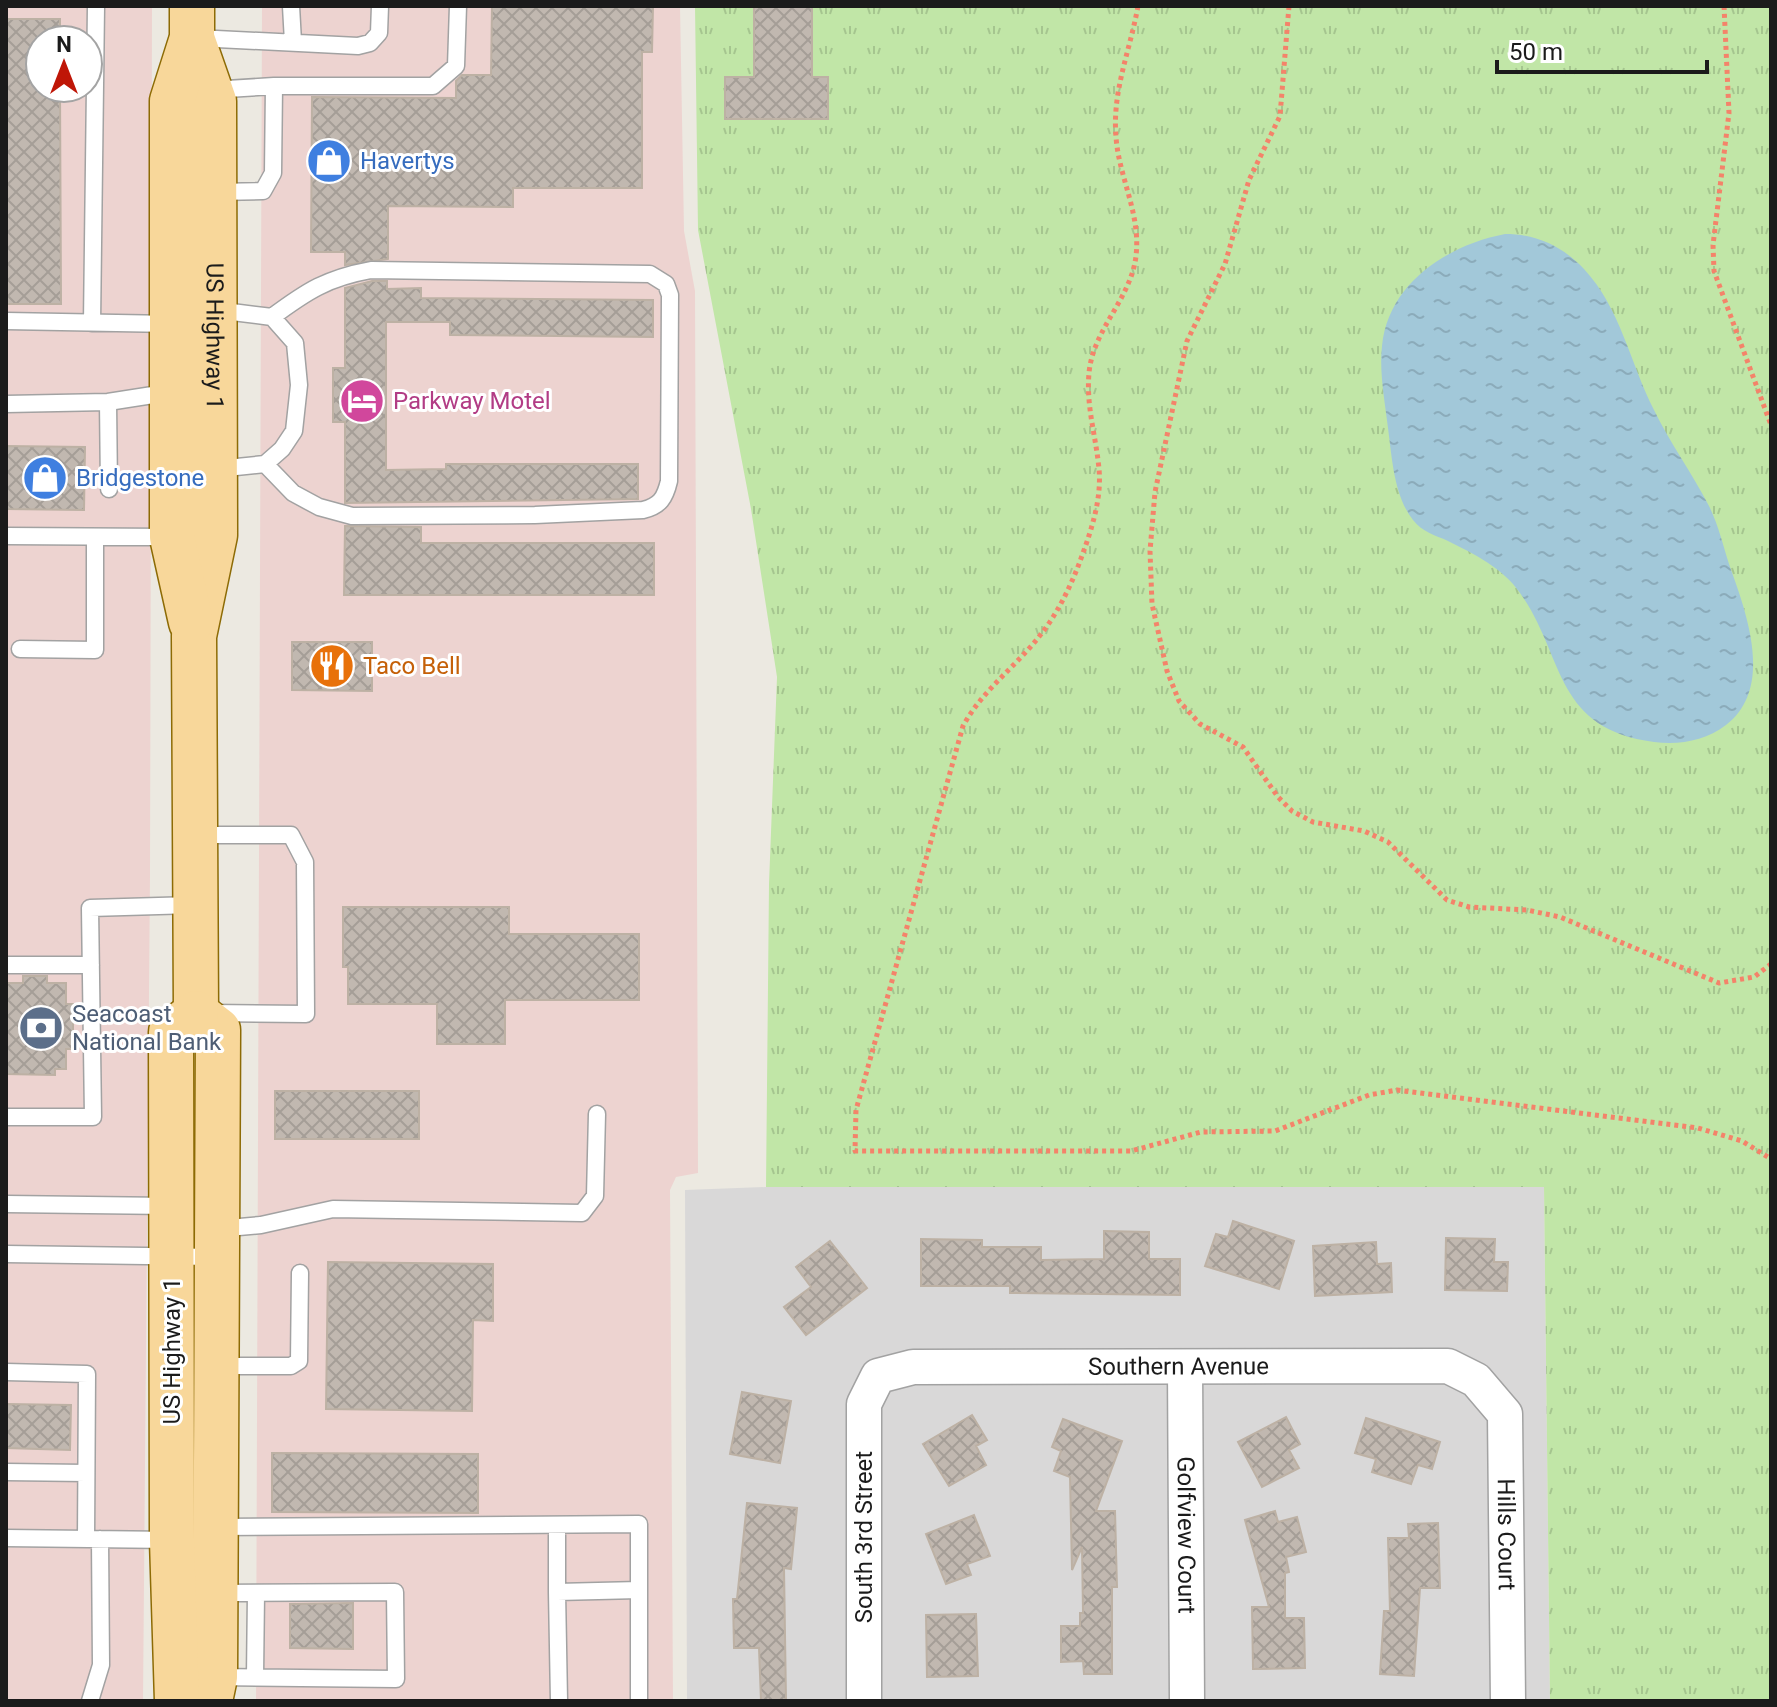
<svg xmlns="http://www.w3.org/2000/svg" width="1777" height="1707" font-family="Roboto,sans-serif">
<defs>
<pattern id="grass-tufts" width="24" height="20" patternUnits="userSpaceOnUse" patternTransform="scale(2)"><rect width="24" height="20" fill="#c1e6a7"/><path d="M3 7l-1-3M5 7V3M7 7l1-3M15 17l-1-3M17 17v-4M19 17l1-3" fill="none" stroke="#a5c58f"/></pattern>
<pattern id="water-ripples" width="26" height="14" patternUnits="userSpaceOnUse" patternTransform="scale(2)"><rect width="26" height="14" fill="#a2c8d9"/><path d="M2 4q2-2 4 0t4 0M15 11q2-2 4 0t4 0" fill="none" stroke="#8babba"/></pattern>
<pattern id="building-cross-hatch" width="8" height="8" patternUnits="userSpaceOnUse" patternTransform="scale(2)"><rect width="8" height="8" fill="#c1b8b0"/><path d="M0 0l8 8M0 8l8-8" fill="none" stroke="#a59e97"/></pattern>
</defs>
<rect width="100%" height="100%" fill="#ece9e1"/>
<!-- residential -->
<path fill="#d9d8d8" d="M766 1187H1544L1550 1701H687L685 1190Z"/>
<!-- commercial -->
<path fill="#edd3d0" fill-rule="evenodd" d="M6 6H152L150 875 143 1701H6ZM40 40H88V88H40Z
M262 6H680L684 231 695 291 698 1173 676 1177 670 1190 673 1701H256Z"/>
<!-- grass -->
<path fill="url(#grass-tufts)" d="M695 6H1771V1701H1550L1544 1187H766L769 884 777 677 751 509 698 230Z"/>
<!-- water -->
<path fill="url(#water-ripples)" d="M1505 234C1536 234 1562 246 1584 269 1621 309 1630 363 1654 410 1670 443 1692 473 1709 506 1718 524 1723 545 1729 564 1746 612 1775 687 1726 725 1705 741 1680 745 1654 742 1553 729 1565 656 1520 593 1503 568 1474 554 1448 541 1435 535 1422 532 1413 520 1394 496 1392 458 1388 428 1385 402 1379 372 1382 346 1388 283 1448 245 1505 234Z"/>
<!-- building -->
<path fill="url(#building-cross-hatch)" stroke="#bdb1a4" stroke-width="2" d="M492 6H653L652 52H642V188H513V207L388 206V259L345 265V252H311L312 97 456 98V81L462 75H491Z
M754 6H812V77H828V119H725V77H754Z
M6 19H60V40H40V88H60L61 304H6Z
M372 281H387V289L421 288V298L653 300V337L450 335V322H386V470L446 469V464H638V499L345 503V422H333V368H345V288Z
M6 446 85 447 84 510 6 509Z
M345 526 421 527V543H654V595H344Z
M292 642H372V691L292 690Z
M343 907H509V934H639V1000H505V1044H437V1004H348V967H343Z
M23 976H47V983H66V1004H73V1049H66V1069H55V1075L6 1074V983H23Z
M275 1091H419V1139H275Z
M1233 1221 1294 1241 1279 1289 1205 1266 1216 1234 1228 1237Z
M1104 1231 1149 1232V1259H1180V1295L1010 1293V1286H921V1239L982 1240V1247H1041V1260L1104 1259Z
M1446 1238 1495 1239 1494 1262H1508L1507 1291 1445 1290Z
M830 1241 867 1288 806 1335 784 1307 811 1287 796 1267Z
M1376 1242 1377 1264 1391 1263 1392 1292 1315 1296 1313 1246Z
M328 1262 493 1264V1321L473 1320 472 1411 326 1409Z
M742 1392 791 1401 780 1463 730 1454Z
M6 1404 71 1405 70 1450 6 1448Z
M972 1415 987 1440 976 1446 986 1465 949 1486 923 1444Z
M1286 1417 1300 1444 1289 1450 1299 1468 1262 1487 1238 1442Z
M1366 1418 1440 1442 1432 1469 1418 1465 1411 1484 1372 1472 1376 1459 1355 1453Z
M1063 1419 1122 1441 1096 1511H1115L1117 1587H1112V1674H1084L1083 1661 1061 1662V1626H1080V1613H1083L1082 1547 1072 1570 1070 1477 1054 1471 1061 1451 1052 1447Z
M272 1453 478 1454V1513L272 1512Z
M747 1503 797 1508 791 1569 784 1568 786 1701H761L759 1648H734L733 1599H737Z
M1275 1511 1278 1522 1297 1517 1306 1552 1286 1557 1289 1572 1285 1573V1618H1304L1305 1668 1253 1669 1252 1607H1269L1245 1520Z
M974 1515 990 1556 967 1564 971 1575 946 1584 926 1534Z
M1438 1523 1440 1588H1420L1414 1676 1380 1674 1384 1611H1390L1388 1538H1409L1408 1524Z
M353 1603V1649L290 1648V1604Z
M976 1614 978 1676 927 1677 926 1615Z"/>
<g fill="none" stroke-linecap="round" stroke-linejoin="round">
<!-- lane casing -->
<g stroke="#a2a2a2" stroke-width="19">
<path id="lane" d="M291 6 293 42
M197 38 358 46 370 43 379 33 380 6
M274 86H433L456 66 458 6
M211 90 274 86 273 173 263 191 216 192
M216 310 272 317 295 343 299 385 294 431 282 449 265 464 217 469
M6 321 172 324
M92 323 96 6
M108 402 109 489
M6 404 108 402 172 392
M265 464 293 493 319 507 352 516 535 515 643 510C660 506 665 498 669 481L670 295 666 284 650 274 371 270C327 278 307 291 272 317
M6 536 170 537
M20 649 95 650V537
M195 835H291L305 862 306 1014 211 1013
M6 965H91
M6 1117H93L90 908 193 905
M6 1204 170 1206
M217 1229 261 1225 333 1209 582 1213 595 1196 597 1114
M6 1254 215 1257
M217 1366H291L299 1361 300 1273
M6 1372 87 1374 86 1539
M6 1472 86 1473
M557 1525V1592
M217 1527 639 1524V1590
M6 1538 172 1540
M255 1676 256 1593
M216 1677 396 1679 395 1592 217 1593
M90 1701 101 1665 100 1539
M559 1701 557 1592 639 1590V1701"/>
</g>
<!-- street casing -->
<g stroke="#a2a2a2" stroke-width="37">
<g id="street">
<path id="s1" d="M1185 1367 1187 1701"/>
<path id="s2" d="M864 1701V1404L878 1376 913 1367 1448 1366 1476 1380 1505 1414 1508 1701"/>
</g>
</g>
<!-- primary casing -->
<g stroke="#8d6b05" stroke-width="47">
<g id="primary">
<path id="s3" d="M192 38 214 101 215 535 194 636 196 1013"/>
<path d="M191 622 172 537V101L192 38V6"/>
<path d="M196 1013 218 1030 215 1677 210 1701"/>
<path d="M177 1701 172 1540 171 1032 196 1013"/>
</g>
</g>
<!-- path -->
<path stroke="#f4836a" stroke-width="5" stroke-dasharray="4 4" stroke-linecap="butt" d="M1138 6C1130 51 1112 91 1116 137 1119 178 1141 214 1136 256 1131 299 1093 329 1089 373 1086 407 1096 436 1099 469 1102 501 1090 534 1079 564 1069 590 1056 616 1038 638 1014 668 982 691 963 726L856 1110 855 1151H1131L1201 1132 1275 1131 1369 1095 1397 1090 1698 1128 1742 1141 1771 1159
M1289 6 1280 116 1249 180 1225 264 1187 341 1155 492 1150 551 1152 604 1167 671 1179 701 1200 724 1243 747 1278 797 1292 811 1313 822 1364 831 1388 842 1447 900 1469 907 1527 910 1560 917 1719 983 1754 977 1771 964
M1724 6 1729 113 1713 245 1714 271 1771 425"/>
<!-- lane -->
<use href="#lane" stroke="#fff" stroke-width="16"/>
<!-- street -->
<use href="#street" stroke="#fff" stroke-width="34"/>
<!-- primary -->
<use href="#primary" stroke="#f8d79a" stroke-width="44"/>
</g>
<!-- icons -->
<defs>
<g id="shop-disc" transform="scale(2.3)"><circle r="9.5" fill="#3f7fe0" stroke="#fff"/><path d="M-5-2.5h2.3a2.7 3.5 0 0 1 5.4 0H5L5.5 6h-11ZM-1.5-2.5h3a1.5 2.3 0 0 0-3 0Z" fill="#fff"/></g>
<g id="hotel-disc" transform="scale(2.3)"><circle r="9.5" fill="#d1479c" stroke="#fff"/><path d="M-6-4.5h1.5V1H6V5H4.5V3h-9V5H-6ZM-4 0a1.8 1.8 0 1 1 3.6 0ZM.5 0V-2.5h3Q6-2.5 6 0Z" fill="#fff"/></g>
<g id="restaurant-disc" transform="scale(2.3)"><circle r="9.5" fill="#e8710a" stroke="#fff"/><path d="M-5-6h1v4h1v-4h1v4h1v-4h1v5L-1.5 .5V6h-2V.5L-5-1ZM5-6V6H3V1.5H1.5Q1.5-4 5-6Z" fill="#fff"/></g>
<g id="bank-disc" transform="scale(2.3)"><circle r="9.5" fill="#5c6f8a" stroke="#fff"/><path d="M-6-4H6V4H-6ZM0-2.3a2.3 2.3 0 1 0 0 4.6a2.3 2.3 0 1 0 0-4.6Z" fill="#fff"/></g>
</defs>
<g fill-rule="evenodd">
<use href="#shop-disc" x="329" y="161"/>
<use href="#hotel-disc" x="362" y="401"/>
<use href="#shop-disc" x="45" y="478"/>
<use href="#restaurant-disc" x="332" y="666"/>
<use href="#bank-disc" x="41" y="1028"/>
</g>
<g text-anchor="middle" stroke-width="6" stroke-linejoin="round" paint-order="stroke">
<!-- shop labels -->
<g font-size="24" fill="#366cbe" stroke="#fff" text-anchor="start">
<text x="360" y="169">Havertys</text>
<text x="76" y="486">Bridgestone</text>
</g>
<!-- street labels -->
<g font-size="24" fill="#1b1b1b" stroke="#fff">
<text dy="8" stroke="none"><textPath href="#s3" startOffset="302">US Highway 1</textPath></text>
<text transform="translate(172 1351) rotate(-90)" y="8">US Highway 1</text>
<text dy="8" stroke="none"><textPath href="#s2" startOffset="630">Southern Avenue</textPath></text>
<text dy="8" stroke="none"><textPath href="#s1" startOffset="168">Golfview Court</textPath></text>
<text dy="8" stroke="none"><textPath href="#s2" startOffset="1096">Hills Court</textPath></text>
<text transform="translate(864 1537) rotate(-90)" y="8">South 3rd Street</text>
</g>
<!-- hotel labels -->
<g font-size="24" fill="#b23c85" stroke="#fff" text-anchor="start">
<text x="393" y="409">Parkway Motel</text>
</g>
<!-- food labels -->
<g font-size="24" fill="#c56008" stroke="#fff" text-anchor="start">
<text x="363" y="674">Taco Bell</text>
</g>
<!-- service labels -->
<g font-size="24" fill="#4e5e75" stroke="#fff" text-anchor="start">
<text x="72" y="1022">Seacoast<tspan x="72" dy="28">National Bank</tspan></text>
</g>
</g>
<!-- border -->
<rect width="1777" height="1707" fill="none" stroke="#1b1b1b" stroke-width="16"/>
<!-- north arrow -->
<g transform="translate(64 64)"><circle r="38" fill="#ffffff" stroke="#a4a4a4" stroke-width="2"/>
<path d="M0-6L14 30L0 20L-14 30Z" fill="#bf1607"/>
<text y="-12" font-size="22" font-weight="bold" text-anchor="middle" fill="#1b1b1b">N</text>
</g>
<!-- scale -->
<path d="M1497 60v12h210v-12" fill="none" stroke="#1b1b1b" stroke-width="4"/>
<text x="1509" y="60" font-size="24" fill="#1b1b1b" stroke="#ffffff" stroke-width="6" paint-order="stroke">50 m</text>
</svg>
